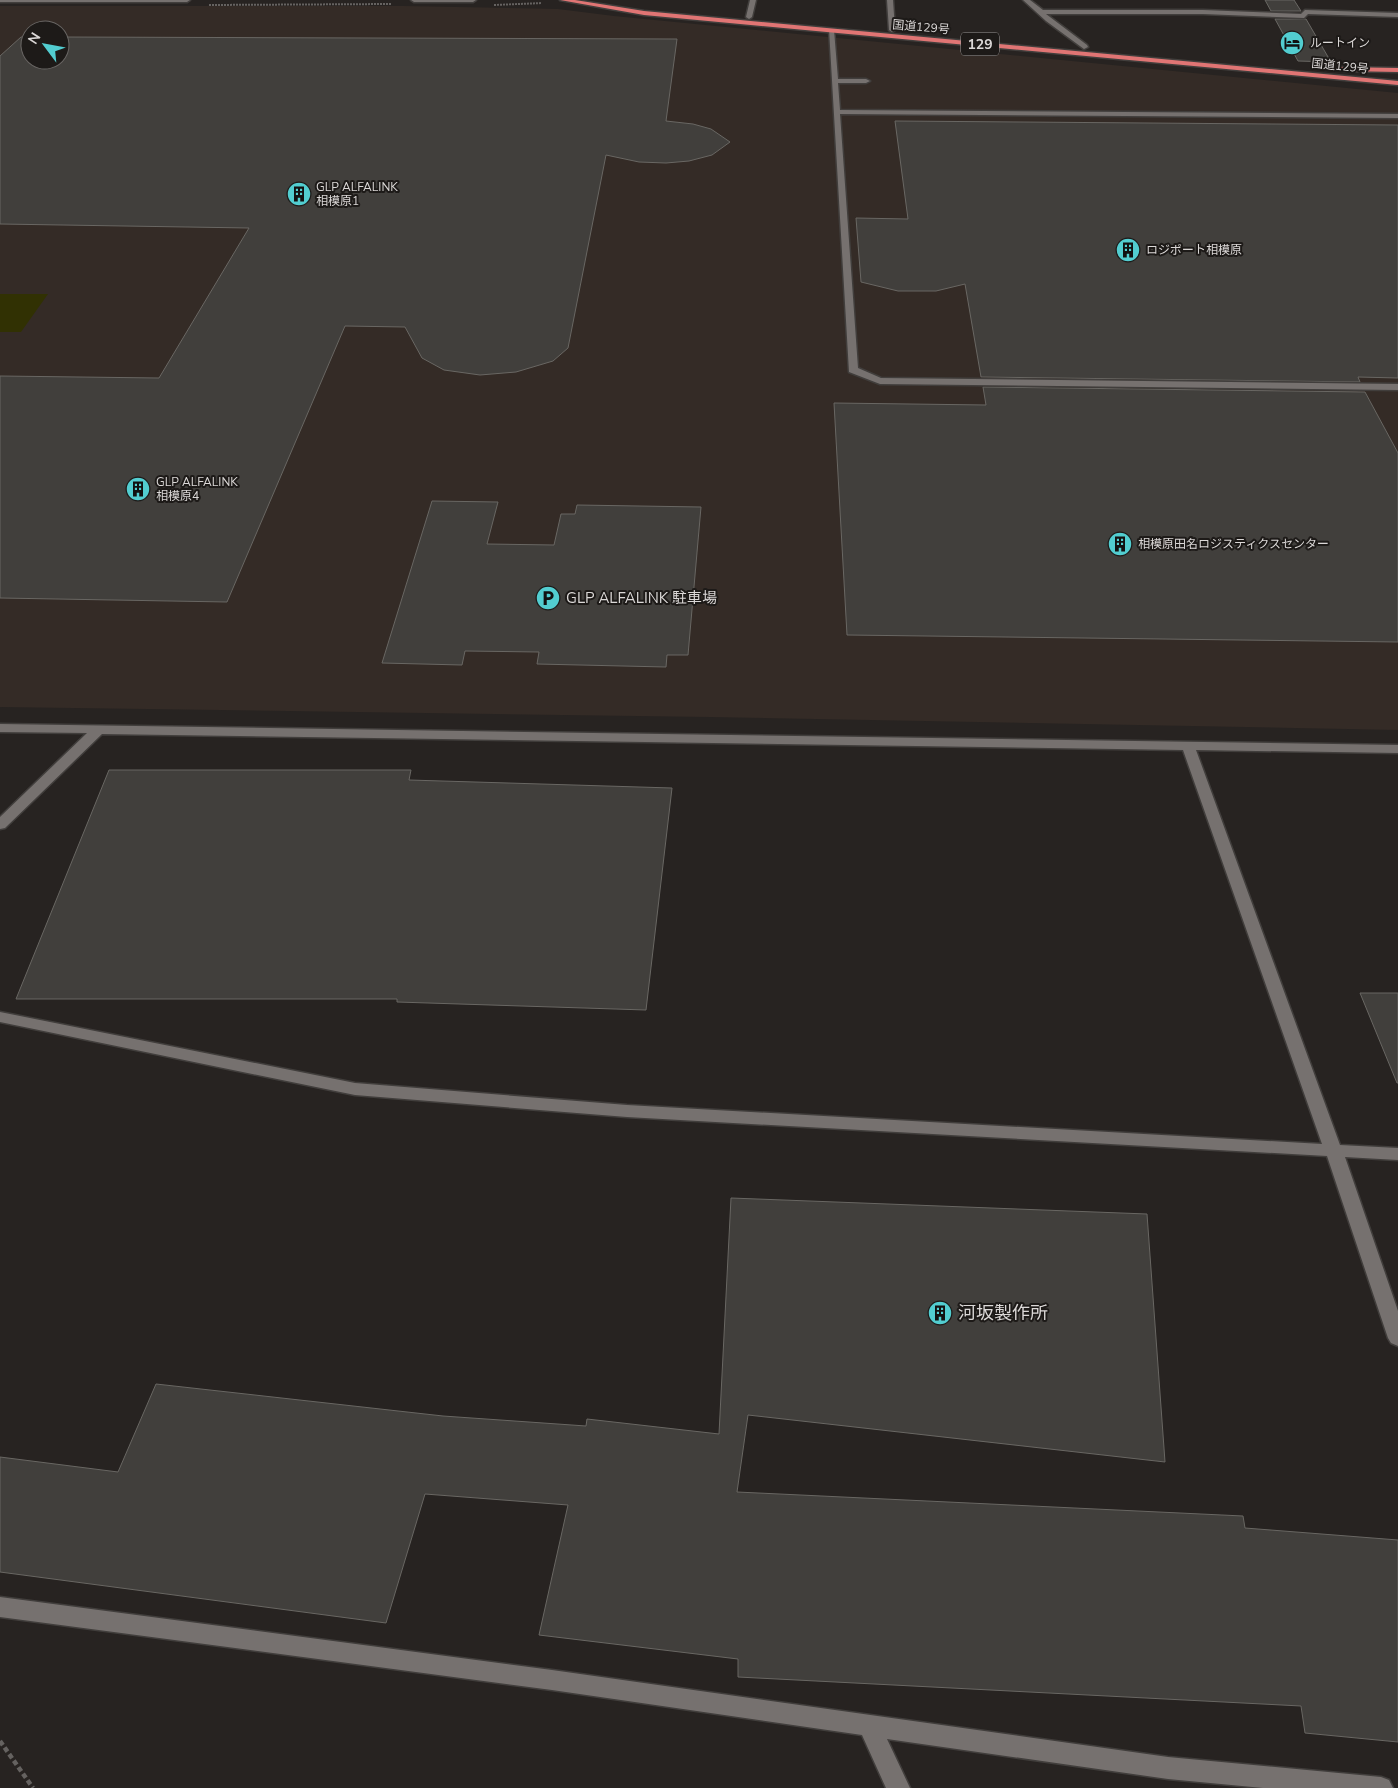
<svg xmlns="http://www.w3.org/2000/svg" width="1398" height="1788" font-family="'Nunito Sans','Noto Sans JP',sans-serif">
<rect width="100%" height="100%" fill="#272321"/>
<!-- built -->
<path fill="#342b26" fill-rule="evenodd" d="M0 6H404L558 9 614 16 1398 93V730L709 717 0 707ZM30 30H60V60H30Z"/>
<!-- green -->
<path fill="#313103" d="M0 294H48L21 332H0Z"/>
<!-- building -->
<path fill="#413f3c" stroke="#696763" d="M1265 0H1294L1301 11H1271Z
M1275 19H1306L1331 62 1298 61Z
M21 37H30V60H60V37L677 39 666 121 693 124 711 129 730 142 712 155 689 161 666 163 639 162 606 155 568 348 553 361 516 372 480 375 444 370 422 358 405 327 345 326 227 602 0 598V376L159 378 249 228 0 224V56Z
M895 121 1398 125V378L1358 377 1360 382 981 377 965 284 936 291H898L861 282 856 218 908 219Z
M983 387 1365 392 1398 453V642L847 635 834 403 986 405Z
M432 501 498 502 487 544 554 545 561 514H575L577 505 701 507 688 655H667L666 667 537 664 539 652 465 651 462 665 382 663Z
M109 770H411L409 780 672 788 646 1010 397 1002V999H16Z
M1360 993H1398V1083H1397Z
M731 1198 1147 1214 1165 1462 748 1415 737 1492 1243 1516 1245 1528 1398 1540V1742L1305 1733 1301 1706 738 1677V1659L539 1635 568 1505 425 1494 386 1623 0 1572V1457L118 1472 156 1384 443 1416 586 1426 587 1419 719 1434Z"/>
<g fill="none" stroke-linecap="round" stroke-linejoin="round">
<!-- minor casing -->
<g stroke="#413e3c" stroke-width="3">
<path id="minor" d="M0 0H190L187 2H0Z
M411 0H476L473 2H414Z
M750 0H756L752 17 749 19 746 17Z
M887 0H893L895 30 892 32 889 30Z
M1023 0H1030L1043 10H1203L1301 14 1305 10 1398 13V17L1308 14 1304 18 1203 14H1046L1087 45 1088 47 1084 49 1046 21Z
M829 29 834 30 838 79H866L870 81 866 83H838L840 110 1398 114V118L840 114 858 368 881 378 1398 384V390L880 384 849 372Z
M0 724 1398 745V753L1196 750 1340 1145 1398 1148V1160L1345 1157 1398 1311V1346L1391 1343 1388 1338 1327 1156 627 1117 355 1095 0 1022V1012L355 1083 627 1105 1322 1144 1183 750 102 734 5 828 0 829V817L87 733 0 732Z
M0 1597 552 1670 1168 1757 1381 1777 1389 1780 1393 1788H1263L1168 1779 887 1739 910 1788H886L862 1735 552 1690 0 1617Z"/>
</g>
<!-- highway casing -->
<g stroke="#413e3c" stroke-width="3">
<path id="highway" d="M560 0H575L644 11 1398 81V85L644 15Z
M1341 67 1398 68V72L1344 71 1340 69Z"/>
</g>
<!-- path-far1 -->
<path stroke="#656260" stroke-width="2" stroke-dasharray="2 1" stroke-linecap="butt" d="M209 5 392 4
M494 5 542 3"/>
<!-- path -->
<path stroke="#656260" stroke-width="4.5" stroke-dasharray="5 3" stroke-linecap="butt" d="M0 1741 33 1788"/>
<!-- minor -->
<use href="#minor" fill="#76716f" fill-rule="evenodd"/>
<!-- highway -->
<use href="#highway" fill="#e07574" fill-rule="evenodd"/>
</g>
<!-- icons -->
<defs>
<g id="hotel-disc" transform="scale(1.25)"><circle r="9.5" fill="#52cdd0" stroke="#1d1a18"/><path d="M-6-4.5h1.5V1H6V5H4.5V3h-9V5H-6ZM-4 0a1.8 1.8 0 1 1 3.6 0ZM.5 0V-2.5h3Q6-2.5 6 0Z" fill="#111"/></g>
<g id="building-disc" transform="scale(1.25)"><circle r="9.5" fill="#52cdd0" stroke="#1d1a18"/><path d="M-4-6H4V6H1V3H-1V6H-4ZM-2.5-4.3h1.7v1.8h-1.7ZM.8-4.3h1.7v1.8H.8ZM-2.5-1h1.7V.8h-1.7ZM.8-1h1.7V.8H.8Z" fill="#111"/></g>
<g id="parking-disc" transform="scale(1.25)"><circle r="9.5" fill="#52cdd0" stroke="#1d1a18"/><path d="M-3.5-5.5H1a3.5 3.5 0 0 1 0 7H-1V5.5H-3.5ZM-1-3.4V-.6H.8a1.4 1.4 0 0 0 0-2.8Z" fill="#111"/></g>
</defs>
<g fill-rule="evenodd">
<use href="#hotel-disc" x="1292" y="43"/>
<use href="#building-disc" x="299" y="194"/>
<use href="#building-disc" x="1128" y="250"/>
<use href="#building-disc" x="138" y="489"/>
<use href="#building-disc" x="1120" y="544"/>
<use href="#parking-disc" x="548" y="598"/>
<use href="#building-disc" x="940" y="1313"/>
</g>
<g text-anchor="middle" stroke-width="4" stroke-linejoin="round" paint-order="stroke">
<!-- far-street labels -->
<g font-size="12" fill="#dbd8d7" stroke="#1d1a18">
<text transform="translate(921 27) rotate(5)" y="4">国道129号</text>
<text transform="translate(1340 66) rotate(6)" y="4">国道129号</text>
</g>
<!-- far-poi labels -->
<g font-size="12" fill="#dbd8d7" stroke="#1d1a18" text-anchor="start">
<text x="1310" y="47">ルートイン</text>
<text x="316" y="191">GLP ALFALINK<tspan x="316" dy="14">相模原1</tspan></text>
<text x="1146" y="254">ロジポート相模原</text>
<text x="156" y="486">GLP ALFALINK<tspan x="156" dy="14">相模原4</tspan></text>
<text x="1138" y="548">相模原田名ロジスティクスセンター</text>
</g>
<!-- shield labels -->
<rect fill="#1d1a18" stroke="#a29f9e" stroke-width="1" x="961" y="32.5" width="38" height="23" rx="4"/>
<g font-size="14" font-weight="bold" fill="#dbd8d7">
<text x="980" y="49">129</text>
</g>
<!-- poi labels -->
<g font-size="15" fill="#dbd8d7" stroke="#1d1a18" text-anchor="start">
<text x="566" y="603">GLP ALFALINK 駐車場</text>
</g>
<!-- near-poi labels -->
<g font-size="18" fill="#dbd8d7" stroke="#1d1a18" text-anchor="start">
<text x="958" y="1319">河坂製作所</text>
</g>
</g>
<!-- north arrow -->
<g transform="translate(45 45) rotate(302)"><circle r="24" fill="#1d1a18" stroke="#696664"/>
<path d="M0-4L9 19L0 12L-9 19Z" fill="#52cdd0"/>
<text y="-8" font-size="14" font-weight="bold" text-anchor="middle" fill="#dbd8d7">N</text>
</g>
</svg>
